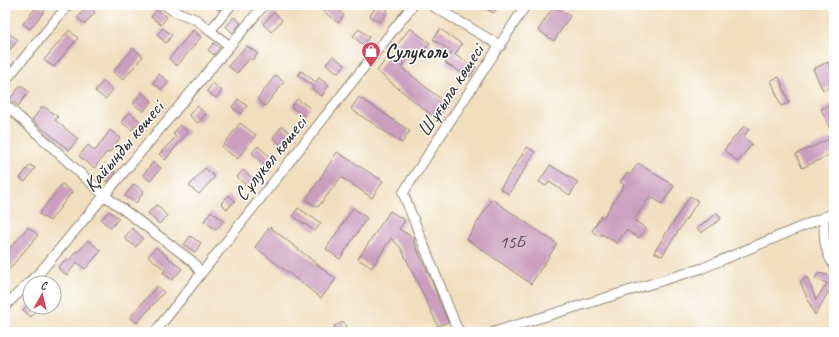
<svg xmlns="http://www.w3.org/2000/svg" width="839" height="337" font-family="Caveat,sans-serif">
<rect width="100%" height="100%" fill="#fff"/>
<filter id="ink" filterUnits="userSpaceOnUse"><feTurbulence type="fractalNoise" baseFrequency=".025" numOctaves="2"/><feDisplacementMap in="SourceGraphic" scale="8" xChannelSelector="R" yChannelSelector="G"/><feConvolveMatrix kernelMatrix="1 2 1 2 8 2 1 2 1" color-interpolation-filters="sRGB"/></filter>
<filter id="wash" filterUnits="userSpaceOnUse"><feTurbulence type="fractalNoise" baseFrequency=".012" numOctaves="4" result="noise"/><feDisplacementMap in="SourceGraphic" scale="16" xChannelSelector="R" yChannelSelector="G"/><feGaussianBlur stdDeviation="0.9" result="paint"/><feColorMatrix in="noise" values="0 0 0 0 0 0 0 0 0 0 0 0 0 0 0 0 0 1.4 0 .05"/><feComposite in="paint" operator="in"/></filter>
<g filter="url(#wash)">
<rect width="100%" height="100%" fill="#f1debe"/>
<g id="blocks">
<!-- building -->
<path fill="#cb9ebf" d="M38 5 45 10 30 29 23 24Z
M212 5H223L219 10Z
M327 5H332L344 15 338 23 322 10Z
M377 5 388 10 380 22 370 16Z
M480 5H499L494 13Z
M88 6 95 12 85 24 77 18Z
M554 6 570 16 554 41 538 30Z
M157 9 167 17 161 25 151 17Z
M274 12 282 20 271 32 263 24Z
M234 17 241 23 233 33 226 27Z
M163 28 172 35 166 43 157 35Z
M410 28 430 43 418 60 410 55 401 67 448 105 436 119 377 71Z
M359 29 369 37 363 45 353 36Z
M440 29 462 44 455 55 476 67 470 77 445 63 452 52 433 39Z
M69 30 78 38 54 67 44 60Z
M193 30 201 37 177 66 169 59Z
M10 34 18 40 5 56V40Z
M214 43 220 48 214 55 208 50Z
M247 46 258 54 252 60 250 58 237 73 228 66Z
M133 48 143 56 123 80 113 72Z
M333 56 345 65 338 73 326 64Z
M828 62 834 75V85L823 90 813 69Z
M301 71 316 82 319 78 329 85 322 96 312 89 314 86 298 75Z
M159 74 169 82 162 90 153 83Z
M276 75 284 82 265 106 257 99Z
M779 77 789 103 781 106 771 80Z
M103 81 113 90 105 99 95 91Z
M213 83 222 91 216 98 207 91Z
M21 85 29 92 18 106 10 99Z
M142 92 152 101 143 112 133 103Z
M359 97 410 131 402 143 351 109Z
M238 99 247 106 241 114 232 107Z
M297 99 310 108 305 116 291 107Z
M832 104 834 108V153L802 168 796 154 834 137 821 109Z
M43 106 58 117 55 120 78 139 69 150 32 120Z
M197 106 206 114 198 123 189 115Z
M129 112 140 121 132 130 121 122Z
M240 123 256 135 237 159 222 147Z
M180 125 188 132 165 160 159 154 176 137 173 134Z
M282 126 291 134 281 145 273 137Z
M744 126 749 130 743 137 752 144 738 162 724 150Z
M110 130 120 138 109 153 107 152 94 168 79 156 88 145 95 151Z
M258 146 271 158 265 165 252 153Z
M527 147 535 152 509 194 500 189Z
M337 152 383 181 372 198 341 177 318 207 306 200Z
M153 162 161 168 150 181 143 175Z
M638 163 674 186 662 204 650 196 634 220 646 228 639 238 626 230 617 243 602 234 600 237 592 231 601 216 603 218 624 185 620 182 627 173 630 175Z
M30 165 35 168 25 182 20 178Z
M550 165 578 182 570 195 549 182 546 186 539 182Z
M109 167 116 173 108 182 101 177Z
M205 168 215 177 199 194 189 186Z
M243 170 254 180 248 187 237 177Z
M62 184 72 192 50 221 39 214Z
M134 184 144 191 136 203 125 196Z
M229 195 235 201 227 209 221 203Z
M690 196 698 201 662 256 654 252Z
M492 199 557 244 531 284 467 239Z
M157 205 167 216 159 224 148 213Z
M298 208 321 223 315 231 293 216Z
M353 208 367 218 340 259 326 249Z
M109 211 119 218 111 228 101 220Z
M211 211 224 221 216 230 204 221Z
M390 211 405 220 399 229 414 238V242L430 277 448 322 438 326 401 248 391 238 372 268 358 259Z
M717 213 721 219 701 233 697 228Z
M28 227 38 235 5 274V254Z
M270 227 336 279 321 298 255 247Z
M132 228 143 238 136 247 124 238Z
M190 236 201 243 195 252 184 245Z
M88 240 101 251 85 269 77 262 67 275 58 268 66 259 69 261 76 251 78 252Z
M156 247 182 269 172 280 163 273 165 270 148 256Z
M818 273 827 275 834 280V282L815 315 800 282 807 277 816 300 827 283 815 279Z
M157 286 164 292 137 323 130 317Z
M28 304 36 311 31 317 23 310Z
M344 322 348 332H336L334 326Z"/>
</g>
</g>
<g filter="url(#ink)">
<use href="#blocks" fill-opacity="0" stroke="#8e8474" stroke-width="1"/>
<g fill="none" stroke-linecap="round" stroke-linejoin="round">
<!-- minor casing -->
<g stroke="#8e8474" stroke-width="11">
<path id="minor" d="M165 5 172 10 197 20 210 31
M431 5 501 46
M230 46 210 31 231 5
M5 81 68 5
M5 104 104 195 192 261 201 273
M824 217C824 234 823 250 834 265
M5 306 41 271 264 5
M155 332 413 5
M460 332 456 326 403 193 526 5
M494 332 703 268 834 213"/>
</g>
<!-- minor -->
<use href="#minor" stroke="#fff" stroke-width="9"/>
</g>
</g>
<!-- icons -->
<defs>
<g id="shop-pin" transform="scale(1)"><path d="M0 17L-7.5 6A9.5 9.5 0 1 1 7.5 6Z" fill="#d1495b" stroke="#fff"/><path d="M-5-2.5h2.3a2.7 3.5 0 0 1 5.4 0H5L5.5 6h-11ZM-1.5-2.5h3a1.5 2.3 0 0 0-3 0Z" fill="#fff"/></g>
</defs>
<g fill-rule="evenodd">
<use href="#shop-pin" x="371" y="51"/>
</g>
<g text-anchor="middle" stroke-width="3" stroke-linejoin="round" paint-order="stroke">
<!-- number labels -->
<g font-size="18" fill="#534850">
<text x="512" y="248">15Б</text>
</g>
<!-- poi labels -->
<g font-size="20" font-weight="bold" fill="#2b2b2b" stroke="#fff" text-anchor="start">
<text x="385" y="58">Сулуколь</text>
</g>
<!-- street labels -->
<g font-size="20" fill="#2b2b2b" stroke="#fff">
<text transform="translate(450 90) rotate(-57)" y="7">Шұғыла көшесі</text>
<text transform="translate(123 146) rotate(-50)" y="7">Қайыңды көшесі</text>
<text transform="translate(270 158) rotate(-51)" y="7">Сұлукөл көшесі</text>
</g>
</g>
<!-- margin -->
<rect width="839" height="337" fill="none" stroke="#fff" stroke-width="20"/>
<!-- north arrow -->
<g transform="translate(42 295) rotate(8)"><circle r="19" fill="#ffffff" stroke="#aaaaaa"/>
<path d="M0-3L7 15L0 10L-7 15Z" fill="#d1495b"/>
<text y="-6" font-size="11" font-weight="bold" text-anchor="middle" fill="#2b2b2b">С</text>
</g>
</svg>
